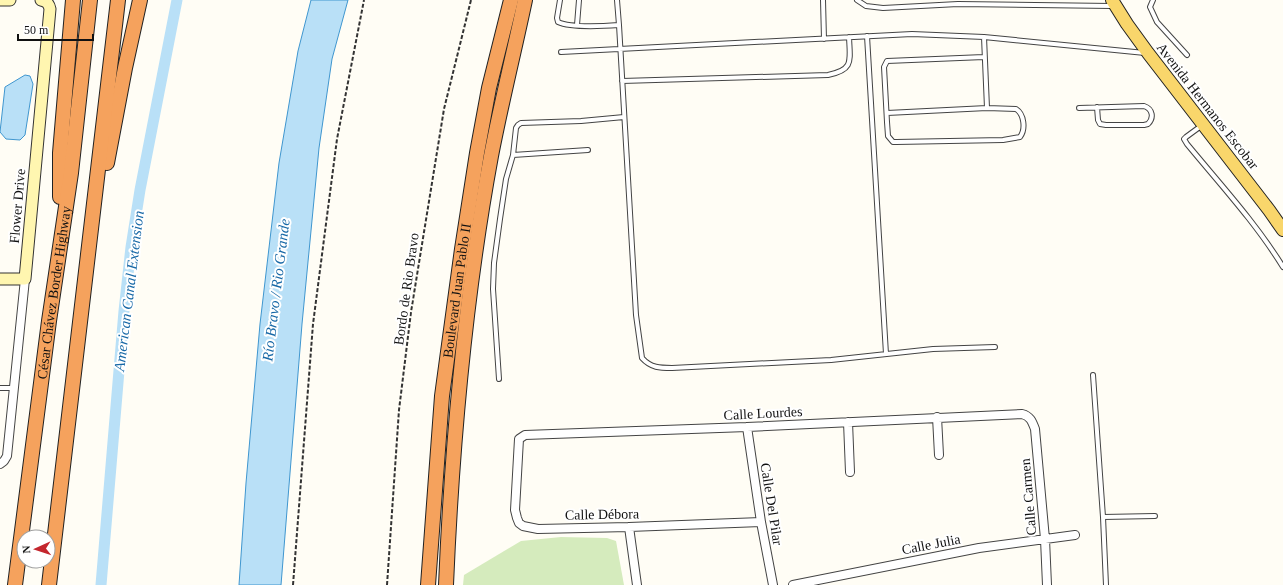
<svg xmlns="http://www.w3.org/2000/svg" width="1283" height="585" font-family="Georgia,serif">
<rect width="100%" height="100%" fill="#fffdf5"/>
<!-- green -->
<path fill="#d5ebbd" d="M561 537 607 538 616 541 624 585H463L464 575 521 541Z"/>
<!-- water -->
<path fill="#b9e0f7" stroke="#3f96cf" d="M311 0H348L332 59 319 148 302 324 281 585H239L246 483 260 324 279 163 298 51Z
M25 75 30 76 33 84 25 135 20 140 6 139 0 132 5 87Z"/>
<g fill="none" stroke-linecap="round" stroke-linejoin="round">
<!-- canal -->
<path stroke="#b9e0f7" stroke-width="11" d="M101 585 124 311 131 247 140 190 177 0"/>
<!-- lane casing -->
<g stroke="#444" stroke-width="6">
<path id="lane" d="M560 0 557 18 558 22C571 28 605 26 619 25L617 0
M823 0 824 39
M857 0 866 6 883 8 958 4 1112 6
M1153 0 1150 7 1157 22 1187 55
M577 25 579 0
M619 25 636 315 642 358C651 368 660 368 672 368L831 360 933 349 995 347
M867 36 886 354
M984 37 987 108
M561 52 912 34 984 37 1145 53
M622 81 828 75C854 70 850 61 849 37
M1079 108 1144 106C1153 109 1154 118 1148 124L1144 125H1106L1100 124 1098 120 1097 107
M887 113 987 108 1016 109C1024 114 1026 129 1020 137L1003 140 896 142H893L888 136 887 122 884 67 887 61 984 57
M1201 126 1186 137 1184 139 1187 144C1220 184 1256 223 1283 267
M513 155 588 150
M1093 375 1103 517
M499 379 493 289 494 263 500 219 506 179 513 155 516 128 518 125 521 123 581 121 624 117
M0 388H14
M1106 585 1103 517 1155 516"/>
</g>
<!-- street casing -->
<g stroke="#444" stroke-width="10">
<path id="street" d="M937 417 939 455
M848 422 850 472
M747 427 761 522 773 585
M0 464 4 461 7 456 25 279
M761 522 629 527 538 529 523 526 519 523 517 518 515 510 519 439 525 435 747 427 1022 414C1030 416 1032 421 1035 429L1045 539 1047 585
M629 527 637 585
M793 585 979 548 1075 535"/>
</g>
<!-- secondary casing -->
<g stroke="#333" stroke-width="13">
<path id="secondary" d="M0 0H10
M0 279H25L50 9C49 4 47 1 41 0"/>
</g>
<!-- primary casing -->
<g stroke="#222" stroke-width="14">
<path id="primary" d="M1112 0 1127 24 1148 53 1269 210 1283 230"/>
</g>
<!-- highway casing -->
<g stroke="#222" stroke-width="16">
<g id="highway">
<path d="M107 163 125 68 140 0"/>
<path d="M60 197V153L73 0"/>
<path id="s1" d="M15 585 49 321 71 173 90 0"/>
<path d="M49 585 118 0"/>
<path id="s2" d="M428 585 442 396 462 249 477 153 489 88 511 0"/>
<path d="M446 585C452 442 465 297 491 156 501 104 514 52 525 0"/>
</g>
</g>
<!-- path -->
<path stroke="#333" stroke-width="2" stroke-dasharray="4 2" stroke-linecap="butt" d="M293 585 313 324 337 139 364 0
M387 585 399 410 411 312 444 109 471 0"/>
<!-- lane -->
<use href="#lane" stroke="#fff" stroke-width="4"/>
<!-- street -->
<use href="#street" stroke="#fff" stroke-width="8"/>
<!-- secondary -->
<use href="#secondary" stroke="#fff6b0" stroke-width="11"/>
<!-- primary -->
<use href="#primary" stroke="#f9d66b" stroke-width="12"/>
<!-- highway -->
<use href="#highway" stroke="#f5a25d" stroke-width="14"/>
</g>
<g text-anchor="middle" stroke-width="4" stroke-linejoin="round" paint-order="stroke">
<!-- street labels -->
<g font-size="14" fill="#111" stroke="#fff">
<text transform="translate(1208 106) rotate(52)" y="5">Avenida Hermanos Escobar</text>
<text transform="translate(17 206) rotate(-85)" y="5">Flower Drive</text>
<text transform="translate(406 289) rotate(-82)" y="5">Bordo de Rio Bravo</text>
<text dy="5" stroke="none"><textPath href="#s2" startOffset="296">Boulevard Juan Pablo II</textPath></text>
<text dy="5" stroke="none"><textPath href="#s1" startOffset="295">César Chávez Border Highway</textPath></text>
<text transform="translate(763 413) rotate(-3)" y="5">Calle Lourdes</text>
<text transform="translate(1028 497) rotate(-95)" y="5">Calle Carmen</text>
<text transform="translate(772 504) rotate(81)" y="5">Calle Del Pilar</text>
<text transform="translate(602 514) rotate(-1)" y="5">Calle Débora</text>
<text transform="translate(931 544) rotate(-11)" y="5">Calle Julia</text>
</g>
<!-- water labels -->
<g font-size="15" font-style="italic" fill="#1768a6" stroke="#fff">
<text transform="translate(276 290) rotate(-83)" y="5">Río Bravo / Rio Grande</text>
<text transform="translate(129 291) rotate(-83)" y="5">American Canal Extension</text>
</g>
</g>
<!-- north arrow -->
<g transform="translate(36 549) rotate(267)"><circle r="19" fill="#ffffff" stroke="#a0a0a0"/>
<path d="M0-3L7 15L0 10L-7 15Z" fill="#c4262e"/>
<text y="-6" font-size="11" font-weight="bold" text-anchor="middle" fill="#111111">N</text>
</g>
<!-- scale -->
<path d="M18 34v6h75v-6" fill="none" stroke="#111111" stroke-width="2"/>
<text x="24" y="34" font-size="12" fill="#111111" stroke="#ffffff" stroke-width="3" paint-order="stroke">50 m</text>
</svg>
